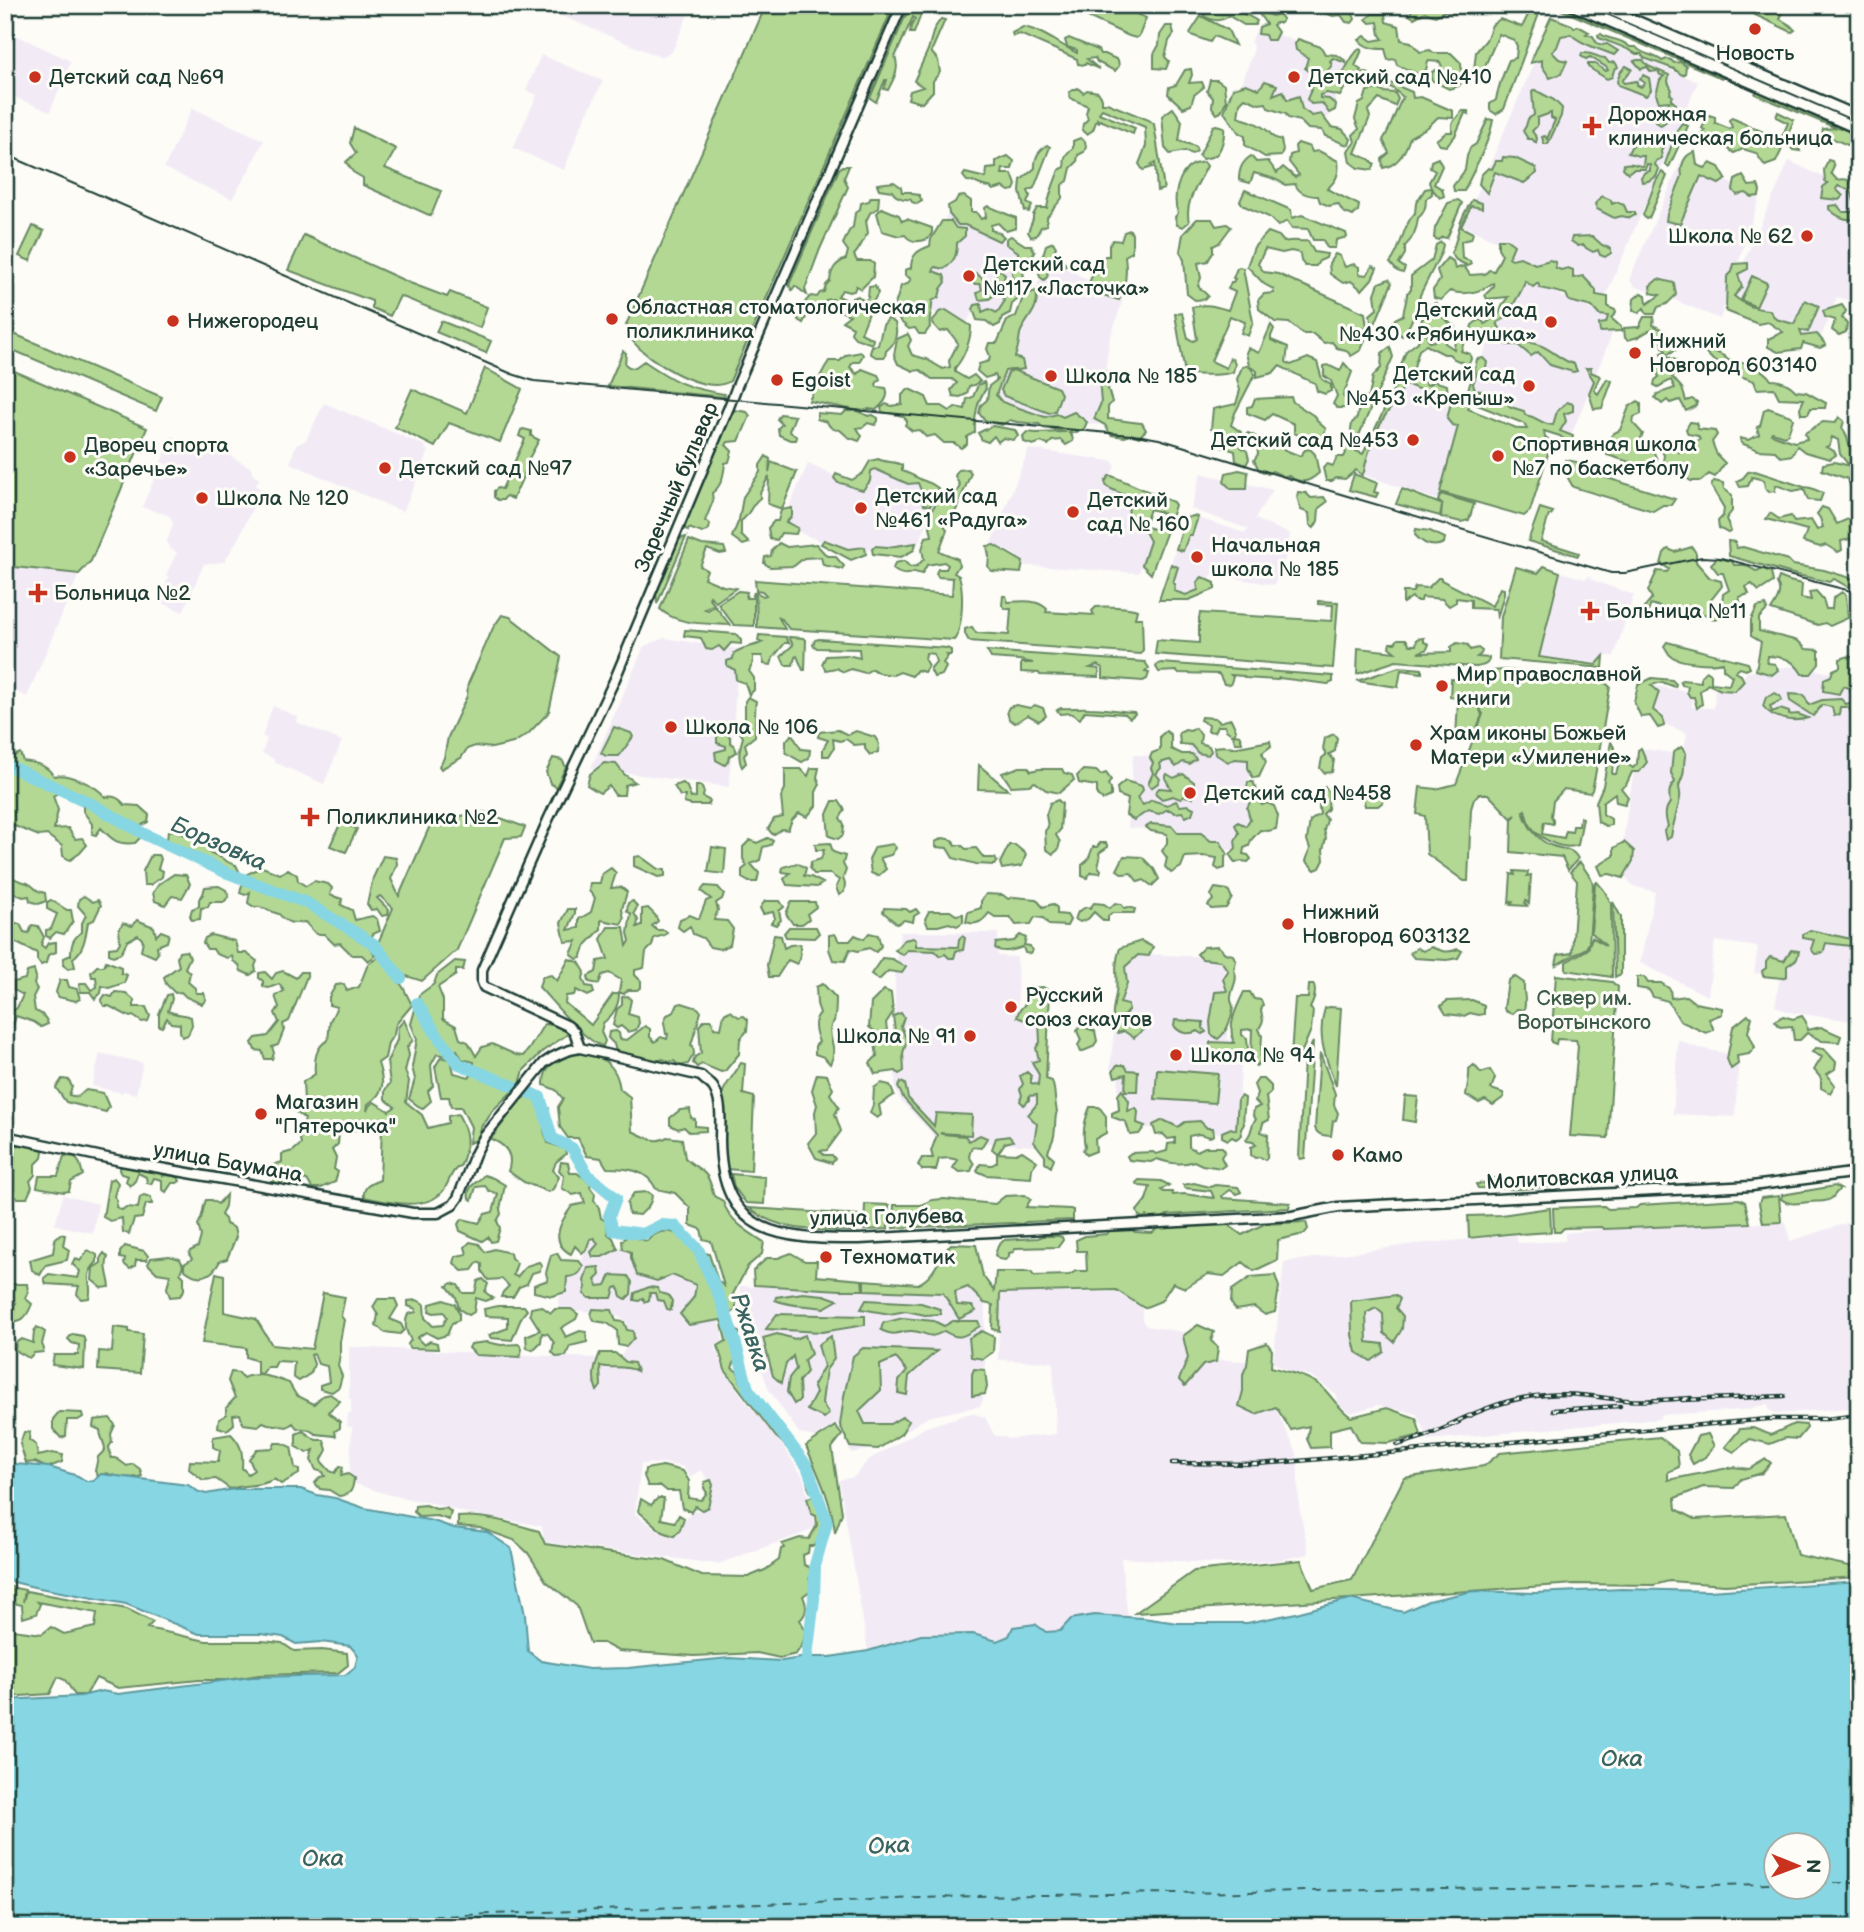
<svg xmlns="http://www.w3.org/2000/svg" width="1864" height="1932" font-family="'Balsamiq Sans',sans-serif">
<rect width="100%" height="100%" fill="#fdfcf7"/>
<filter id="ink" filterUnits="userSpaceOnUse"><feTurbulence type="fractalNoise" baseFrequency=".0143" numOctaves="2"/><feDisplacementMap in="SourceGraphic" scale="14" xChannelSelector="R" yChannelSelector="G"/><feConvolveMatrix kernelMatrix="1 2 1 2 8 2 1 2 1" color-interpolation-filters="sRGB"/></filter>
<g filter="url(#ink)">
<!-- built -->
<path fill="#f2ebf6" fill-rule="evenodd" d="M535 5H692L672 52 660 57Z
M1553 19 1698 82 1605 298 1511 256 1506 245 1463 226Z
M1258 26 1349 63 1325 126 1239 91 1254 49 1252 47 1253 44 1250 43Z
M5 30 71 61 50 112 5 93Z
M541 55 603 81 581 126 564 170 513 148 537 95 526 90Z
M192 108 264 140 248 172 232 199 164 168Z
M1789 161 1830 180 1855 189 1859 213V283L1851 301 1837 297 1819 342 1729 303 1746 257Z
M1681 162 1760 196 1720 319 1667 297 1636 287 1630 281 1631 275Z
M947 214 1029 251 998 323 973 311 966 324H961L909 302Z
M1048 261 1075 272 1080 276 1123 299 1109 342 1098 425 981 410Z
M1519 276 1607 317 1603 327 1613 332 1570 438 1465 395Z
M1400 379 1413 385 1412 387 1463 407 1438 500 1355 472Z
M324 403 426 446 425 449 429 451 403 512 290 463 296 445 306 440Z
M172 436 202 449 208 444 250 467 254 476 259 478 256 486 262 489 238 539 224 562 204 564 183 612 158 601 169 577 166 575 177 552 170 549 167 541 173 524 170 516 142 507 155 477 163 480 169 466 161 462Z
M1029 449 1112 461 1115 465 1108 485 1142 499V526L1150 542 1139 573 1017 565V556L991 543Z
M873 461 941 491 917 547 847 552 781 525 808 464 859 486Z
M1201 473 1273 490 1255 519 1290 534 1287 554 1274 585 1228 577 1215 572 1198 590 1186 595 1163 587 1186 518 1193 516 1245 533 1248 529 1191 509Z
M5 566 79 574 27 697 5 687Z
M1560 572 1586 579 1590 576 1592 580 1634 595 1614 656H1604L1596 665 1539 657Z
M664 638 739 649 729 787 591 768 644 646Z
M1794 666 1859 678V1022L1788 1012 1775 1006 1780 977 1754 973 1758 947 1715 941 1708 996 1640 963 1655 892 1633 886 1619 868 1630 793 1639 748 1683 755 1687 733 1643 716 1647 685 1694 692 1692 707 1714 708 1715 687 1737 689 1747 672Z
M273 706 298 717 296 722 342 741 324 784 274 762V759L262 753 267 739 262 736Z
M1189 747 1251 752 1246 851 1173 846V830L1128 828 1133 755 1188 757Z
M900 932 998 933V956L1017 957 1018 1018 1045 1021 1039 1146 939 1141 901 1101 895 1088V975Z
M1122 953 1231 958 1227 1039 1242 1041 1238 1134 1130 1127 1131 1104 1117 1103 1119 1070 1110 1069Z
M1678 1040 1695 1047 1739 1056 1735 1117 1673 1114Z
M100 1053 143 1063 136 1094 123 1091 122 1093 92 1086Z
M63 1195 98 1204 93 1233 55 1225Z
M1859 1219V1407L1777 1414 1769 1410 1768 1404 1743 1410 1661 1415 1660 1419 1428 1440 1417 1414 1378 1405 1350 1413 1339 1405 1336 1394 1311 1376 1292 1372 1273 1363 1284 1262 1415 1244 1486 1238 1488 1237 1516 1235 1518 1243 1565 1241V1233L1604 1229 1786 1222 1790 1241Z
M587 1239 684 1265 707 1286 722 1334 723 1342 715 1346 724 1371 742 1396 785 1449 803 1477 816 1526 807 1532 718 1564 544 1542 542 1526 465 1513 436 1504 390 1495 349 1482 352 1427 347 1426 348 1413H351V1399H349V1347L619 1359 626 1348 627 1322 617 1316 559 1308 560 1278 582 1261ZM664 1463 683 1467 690 1477 701 1470 710 1482 706 1510 692 1511 672 1536 665 1535 635 1514 641 1464Z
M985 1279V1367L979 1368 983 1400 980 1406 928 1417 878 1448 851 1453 841 1421 831 1436 824 1440 799 1433 769 1390 739 1308 740 1286 923 1293Z
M1116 1292 1142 1308V1320L1146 1326 1195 1334 1200 1358 1253 1362 1297 1453 1299 1506 1309 1554 1280 1560 1230 1564 1121 1558 1128 1618 1094 1615 1071 1619 1060 1631 1009 1636 997 1641 973 1634 922 1635 868 1651 839 1480 854 1477 868 1460 926 1427 971 1413 985 1417 994 1435 1006 1437 1007 1439 1056 1434 1053 1362 998 1360 1000 1293Z"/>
<!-- green -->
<path fill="#b3d894" stroke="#698a64" stroke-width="2" d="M766 5H894L730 381C707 397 646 360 632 340L633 332 629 330 630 327 626 325Z
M910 5H921L923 9 914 33H910L911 26 915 19 913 17 895 57C900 69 894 78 888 90L884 89 887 80H885L876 102 870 98Z
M1104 5H1116L1146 18 1139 36 1136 38 1129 36 1088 17Z
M1208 5H1229V8C1238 13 1250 15 1257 21L1255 25H1244L1229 16C1220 22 1213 21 1204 16Z
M1323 5H1338L1351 9 1355 19 1352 23 1346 22 1341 15 1333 16 1324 12Z
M1415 5H1458L1456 13 1445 11 1435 16 1425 12 1414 18 1409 15Z
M1521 5H1528L1540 11 1504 109 1496 114 1490 110V104L1496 100C1498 87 1504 72 1509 60L1516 58 1517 46 1514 40 1499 34 1481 75 1474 70 1476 52 1486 40 1492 25 1500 19 1522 27 1529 13 1527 8Z
M1557 5 1562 6 1722 75 1721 78 1557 8Z
M1739 5H1766L1774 12 1777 5H1786L1780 19 1790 25 1795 30 1792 32 1740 8Z
M1263 12 1272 16 1279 14 1283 19 1281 23H1276L1273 25 1278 32 1274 40H1267L1265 35 1258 34 1259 27 1266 24 1259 14Z
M1372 14H1385L1386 22 1399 26 1401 40 1411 42 1420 52 1430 50 1434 53H1451L1461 63 1462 81 1459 86 1449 89 1431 80 1432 72 1442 67 1440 62 1428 61 1426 70 1420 75 1397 65 1395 59 1388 60 1385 49C1375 49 1365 48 1359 40L1365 36 1372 41 1383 39 1380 35 1378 22 1370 23 1366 19Z
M1201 16 1228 30 1235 45 1214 36 1210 42 1191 35 1190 33Z
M1551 17 1572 25 1574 28 1578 26 1589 32 1586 34 1593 36 1597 43 1602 45 1607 44 1618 51 1614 55C1602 50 1578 43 1571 34L1561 36 1557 47 1552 52 1559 59 1567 61 1561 74 1550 78 1542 66V60L1530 63Z
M941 19 945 20 931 52 938 60 940 72 933 81V91L922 103 908 99 910 91 923 87 914 81 928 50 934 29Z
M1166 26H1172L1174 34 1169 41 1165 57 1169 61 1166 69 1154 68V54L1159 45 1160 35Z
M1023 27C1042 30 1060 45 1077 53V50L1067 47 1065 40 1069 38 1098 50 1100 54H1105L1118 60 1119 66 1115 71 1097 62 1095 58 1087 59 1099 69 1086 63 1085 65 1078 64 1077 59 1020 34 1013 36 1012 33Z
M1601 34C1609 41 1618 36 1630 47H1636C1642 55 1654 54 1662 61L1667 59 1671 60 1674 63 1680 62 1686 66 1685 74 1682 75 1674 69 1644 58 1641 54H1636C1626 47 1611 43 1599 38L1598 35Z
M1298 39 1321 47 1325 54 1337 55 1346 61V63L1333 58 1330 61 1332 65 1325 74 1317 78 1305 68 1308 58 1296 50 1295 44Z
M1359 49 1362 50 1355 66 1361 70 1357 78 1348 79 1344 85V89L1340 96 1327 93 1320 95V98L1329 99 1336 105 1335 110 1329 113 1322 103 1311 104 1307 99 1314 83H1323L1328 77H1341C1347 67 1351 56 1359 49Z
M1582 53C1595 52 1596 58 1605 58L1609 63 1615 62 1618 67 1614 70 1612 77 1607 79 1588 67V64H1595L1606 71 1608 70 1606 67 1590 57 1586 59 1581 56Z
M1637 60H1643L1648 66 1669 75 1668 82 1672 90 1670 94 1673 96 1671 100 1676 104 1672 109 1675 115 1661 125 1656 122 1657 115 1669 103V101L1659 102 1656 94 1660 80 1664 76 1660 75 1658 71 1651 72 1647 67 1641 69 1634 61Z
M1626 66 1632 69 1622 81 1624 83 1637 81V85L1641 87 1645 83 1640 79 1643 75 1649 78 1651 90 1646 96 1618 85 1617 81 1621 71Z
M1191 69 1192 75 1189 83 1202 82 1204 87 1194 95 1191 105 1183 108 1168 94 1169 87 1176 85 1185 70Z
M1364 72 1412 92 1413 98 1421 97 1453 111V118L1438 117 1428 127 1410 137C1406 151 1399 165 1383 168L1382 159 1389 153 1383 140C1392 126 1395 111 1403 97L1391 87 1382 88 1372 81 1364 82 1360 76Z
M1210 80H1217L1224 85 1226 101 1221 112 1217 114 1212 107 1213 98 1207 91Z
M1265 81 1277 85 1273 95 1283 91 1287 100 1299 96 1302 109 1312 116 1321 114 1331 127 1342 129 1351 139 1349 145C1340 144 1334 138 1325 136L1322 130 1308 129 1300 121 1288 118 1286 114 1268 108 1266 103 1259 104 1245 98 1240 103 1238 117C1251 121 1266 126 1273 137L1281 140 1283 150 1281 156 1265 157 1245 145V136L1239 133 1224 112 1233 88 1246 84 1259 89Z
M1078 88 1083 93 1087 90 1098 92 1102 98V103H1107L1149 120 1154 124 1164 189 1157 191 1155 163 1151 165 1153 167 1143 170 1139 164 1146 146 1145 127 1102 109 1099 113 1135 128 1133 134 1100 120 1099 122 1097 119 1093 130 1087 134 1082 130 1083 124 1088 119 1086 113 1088 106 1070 98 1069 92Z
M1378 89 1383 92 1395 93 1398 99 1395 106 1379 99 1368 111 1370 117 1355 153 1369 159 1375 164 1372 170 1358 168 1350 162 1348 151 1355 142 1353 135 1359 129 1355 119 1359 104 1364 101 1367 91Z
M1535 90 1554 100 1562 108 1561 116 1548 144H1544L1542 137 1545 136 1547 139 1555 120 1551 118V113L1537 118V126L1532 131 1537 138 1536 143 1532 139H1528L1523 131 1526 126 1528 119 1534 115 1532 92Z
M1757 91 1859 136V149L1857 145 1852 147 1822 134 1823 129 1836 128 1755 94Z
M1173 108 1182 121 1179 141 1195 146 1197 151 1192 154 1185 151 1170 154 1165 148 1162 116Z
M1462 111H1468L1469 114 1465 113 1455 136 1446 146 1440 145 1436 140 1447 132H1452V123Z
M1778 112 1794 120 1788 134H1798L1797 144 1800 151 1793 150 1787 143H1779L1782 149 1776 162 1765 166 1756 153 1743 149 1734 153 1727 148 1731 142 1724 139 1717 142 1702 139 1696 146V140L1705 131 1702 128 1709 115 1715 117V123L1730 129 1732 127 1729 120 1732 118 1772 136 1774 134 1782 137 1788 123 1776 117Z
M1488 119 1493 120C1489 144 1474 169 1464 191H1454L1453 186 1465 170 1467 156 1470 148 1476 144Z
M1682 123 1688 126 1669 167 1665 164 1677 130Z
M1216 125 1224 127C1225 135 1222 152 1214 156 1210 158 1206 158 1202 159L1199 156 1213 126Z
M354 128 396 149 385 168 441 191 431 216 363 185V178L353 172 346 162 356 153 350 143Z
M1663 136 1666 143 1661 151 1662 158 1656 161 1655 165 1659 169 1656 177 1648 181 1642 182 1641 177 1645 172 1650 171V165L1647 164 1645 169H1633L1628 173 1623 168 1624 164C1634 162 1635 166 1643 166L1644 156H1638L1628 153 1631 147 1640 139 1653 141Z
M1080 138 1085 141 1086 147 1084 152 1078 155 1077 162 1071 168 1068 181 1062 185V198L1047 217V225L1041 227 1036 236 1031 237 1028 232 1033 219V215L1037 208H1047C1049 195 1054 183 1059 170L1065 167C1063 158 1066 153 1073 148V141Z
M1298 143 1310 147 1312 152 1319 151 1338 161C1340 174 1336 181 1327 189L1359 205 1358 211 1353 216 1343 212 1338 204 1329 206 1320 202 1318 196C1309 196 1299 194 1295 184L1285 185C1275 177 1266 177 1254 173L1250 183 1239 180C1239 169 1242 162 1251 156L1256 162 1268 161 1277 173 1283 167 1295 177 1299 175 1289 162 1290 155 1296 153 1295 146Z
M1047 145 1050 147 1034 188 1028 191 1030 196 1027 203 1032 206 1029 212 1025 211 1020 192 1021 180 1035 168C1034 157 1039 151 1047 145Z
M1695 152 1697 165 1705 168 1710 163 1719 167 1726 179 1719 184 1701 176 1680 224 1666 221 1667 214 1682 176C1680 166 1684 154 1695 152Z
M1008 156 1014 161 1012 169H1003L1002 174H1012L1016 185 1014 190 1009 191 1003 187 993 190 990 187C981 188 977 181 967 181L963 176 965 173 986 178 987 169 996 168V161Z
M1503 157 1515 158 1536 168 1537 173 1524 183 1495 172 1487 193 1479 184 1481 175 1488 168 1492 169 1496 161H1502Z
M1438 158 1442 166 1434 184 1442 189 1444 196 1440 198 1432 189V194L1426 199C1426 206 1424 214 1418 218 1417 228 1413 239 1405 246V254L1399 264 1405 268 1403 273 1397 271 1390 263C1402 249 1402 226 1415 213L1416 203 1425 189 1431 188 1429 182 1435 171 1430 168 1431 161Z
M1828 160 1832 161 1834 167 1831 173 1837 180C1845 178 1853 180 1859 186V223L1857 219C1846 221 1837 217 1829 209V206L1837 205 1843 212H1852L1855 205 1851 190 1838 186 1836 189 1843 196 1839 200 1821 198 1823 187 1828 183 1825 181 1824 170Z
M1204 162 1207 166C1199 184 1184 201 1189 222L1183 227 1177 225 1175 217 1178 213C1172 199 1178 173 1192 165 1195 163 1200 163 1204 162Z
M843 166H849L844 178 848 187 820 249 805 289 807 295 795 286 792 290 789 285 839 169Z
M1662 172 1667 176 1649 218 1646 219 1643 215 1656 181Z
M1743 176 1749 186 1758 185 1760 191 1759 196 1752 197 1746 193 1737 195 1733 190 1735 180Z
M894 182 901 187 902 192H911L913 194 919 195 922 201 917 204 912 202 910 199C903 200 895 197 892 191L879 189 877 184Z
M1245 190 1291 210 1292 218 1302 215 1346 233 1347 237 1336 240 1335 248H1327L1323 240H1313L1308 229 1292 228 1287 221 1278 226 1269 217 1244 206 1240 201Z
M964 196 971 201V212H976L981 219 986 217 985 208 988 206 1016 218V228L1006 231 998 223 991 225V230L1000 233 1004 237 999 241 965 225H958L949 214 948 206 955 202 958 197Z
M1602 196 1611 200 1612 204 1617 202 1624 205 1627 212H1635V215L1630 218 1622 216 1614 218 1597 209 1595 204Z
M871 197H879L878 208 870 213 866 221 868 233C862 241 861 248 854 255L857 261H870L874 264 873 277 861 289 856 286 854 291 849 292 842 290 838 296 853 303 852 298 858 296 864 301 868 298 869 287 875 286 878 293 873 302 868 304 869 313 861 333 873 339 872 344 855 338 851 333 853 327 842 321 850 315 830 307 833 299 826 300 821 310H810L803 323 798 320C799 312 804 301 811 296L817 297 820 293 824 292 826 285 830 281C831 269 836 263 846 259L848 251 843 244 849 231 853 227 855 213 860 209 861 203 869 201Z
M1458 200 1462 203 1447 238 1442 237 1438 240 1434 238 1435 228 1448 203Z
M1472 200 1482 203V208L1471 206 1461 227 1473 233 1471 239 1461 241 1462 258 1470 261 1471 264 1468 266 1456 260 1451 253C1455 245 1456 240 1458 232 1460 220 1466 210 1472 200Z
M882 208 899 215 902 221 907 219 932 228V233L928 239C919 242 911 243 905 235L899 236 882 231 877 213Z
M1197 219H1212L1216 226 1227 224 1231 227 1219 243 1213 246V252L1208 261 1198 263 1201 278 1198 286 1208 296 1205 299 1195 300 1187 294 1184 260 1180 251 1183 234Z
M942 221H951L956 228 965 229V236L957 243C957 256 954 262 944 269L935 267 933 271 944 275 946 282 941 289 939 297 932 301C933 312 928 316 930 327L925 334H919L915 328 909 329 900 321 893 311 901 286 907 284 911 279 905 275V270L911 268C911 255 918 250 930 246L931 239Z
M33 226 44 231 30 261 19 256Z
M1130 230 1132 234V252L1125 256C1127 271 1126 287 1119 300L1090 291 1088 286 1091 278 1105 256H1109V245L1113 240 1121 241 1124 232Z
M1268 232 1279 236 1284 242C1295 239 1298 242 1308 241L1314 252 1327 254 1326 258 1319 261 1316 266H1305L1301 261 1300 253 1291 251 1282 253 1265 249 1258 264 1264 272 1278 274 1365 313 1367 327 1361 332 1365 340 1361 350 1351 356 1346 350 1337 348 1332 342 1324 343 1313 334H1303L1289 323 1275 322 1259 309 1258 300 1264 294 1274 293 1273 289 1264 284 1247 266 1254 247Z
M304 235 410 283 447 297 450 292 487 307 480 328 400 296 390 316 372 308V301L288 270Z
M1011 236 1025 245H1031L1035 252 1030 258V263L1023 270 1024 278 1018 280 1012 278V268L1018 265V252L1006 244V239Z
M1592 236 1602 245 1611 249V253L1605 257 1600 255 1598 250 1593 252 1586 248 1584 245 1578 246 1571 241 1572 237Z
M1498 239H1506L1514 245 1509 257 1512 259 1520 257 1535 264 1550 260 1555 262 1556 268 1561 270 1568 268 1573 270V278L1583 276 1596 290V295L1608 297V307L1615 310 1616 313 1611 318 1621 327V331L1600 332 1599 324 1606 323 1608 316 1599 315 1592 307 1569 301 1566 294 1540 288 1538 283 1533 287 1525 281C1523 292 1512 303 1508 316L1497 323 1502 332 1514 334C1521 345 1529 341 1539 345 1552 349 1561 361 1574 364L1577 371 1573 372 1550 365 1538 352 1531 356 1518 345H1508L1490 339 1484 342 1478 336 1470 334 1472 325 1480 319 1485 324 1499 314 1503 304 1508 297 1487 299 1485 295 1494 286 1493 283C1480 292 1465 296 1450 291L1441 300 1434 298 1433 290 1440 280 1437 270 1447 258 1453 261 1455 269 1464 266 1470 275 1485 274 1489 270 1494 271 1502 255 1498 248Z
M1053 242 1056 247 1053 253 1055 259 1064 262 1066 265C1061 271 1055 269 1049 266L1047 277 1044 280 1040 277 1039 272 1044 266 1042 258 1046 245Z
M1441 242 1443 245 1441 253 1420 295 1419 304 1410 324 1402 336 1392 327 1395 319 1403 315C1404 307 1407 301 1407 293L1411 290V276L1432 260 1436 245Z
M1335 254 1340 256 1345 267 1354 264 1359 267V274L1367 275 1372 266 1377 268 1372 279 1362 290 1351 281 1343 283 1330 274 1329 263Z
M1748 263V269L1738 274 1742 287 1734 296C1746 306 1755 309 1769 310L1776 319 1794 324 1805 300 1819 306 1808 332 1800 330 1802 336 1817 334 1826 345 1820 348 1803 343 1801 349 1778 352 1768 347V339L1783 332 1768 322 1758 324 1726 311 1727 277 1732 272 1734 264Z
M1239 267 1243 268 1253 322 1248 336 1241 333 1245 322 1230 316 1211 361 1226 368 1230 358 1233 359 1235 364 1233 372C1217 377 1201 374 1185 374L1175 314 1182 313 1188 338 1193 341 1197 339 1192 307C1206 303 1215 306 1228 310L1235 292 1228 289 1231 282H1233L1235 279 1233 278 1237 268Z
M1001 270 1005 275 1003 282 998 281 999 291 989 299 979 300 977 293 982 289 980 284H974L969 278 976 273 984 280H996V271Z
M1752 276 1767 283 1756 307 1741 300Z
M1389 279 1392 283 1375 324 1371 322 1370 315 1377 309 1375 294 1379 283Z
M1658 279 1674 283 1676 295 1667 304 1658 307 1655 314H1647L1644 308 1639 313 1633 310 1634 299 1641 293 1646 295 1647 304 1660 295 1651 293 1650 286Z
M1017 282 1019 285 1017 300 1012 304 1010 313 1002 317 1000 324 994 327 986 321 977 320 973 309 975 305 981 304 982 312 989 309 997 313 1004 302 1002 289 1006 283Z
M1036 291C1041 310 1024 320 1020 334 1019 342 1018 349 1015 357L1022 360 1024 369C1017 371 1012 369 1005 371L996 395 1002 402 1045 417 1057 414 1063 417 1074 412 1087 422 1084 429 1076 433H1069L1072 436 1073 441 1066 445 1061 440 1052 441 1048 445 1041 442 1033 445 1024 442 1023 436 1027 432 1036 433 1066 432 1043 428 1039 424 1017 422 1010 420 1002 425C992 423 984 422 979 413L981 405 987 400 989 386 997 380 995 375 985 378 977 371 979 364 989 361 990 356 987 349 989 343H997L1007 321 1016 316 1024 295Z
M1436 303 1439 306 1434 314 1441 316 1455 327 1456 334H1449L1446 330 1442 331 1432 329 1427 336 1429 342 1434 341 1438 335H1444L1445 343 1454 349 1455 340 1462 339 1464 342 1461 351 1470 354 1471 359 1468 365 1454 359 1449 354H1444L1426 345 1419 350 1413 370 1425 376V383L1428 385 1433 381 1447 385 1448 397 1452 399 1457 395 1467 400 1469 406 1468 409 1519 429H1527L1525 424 1470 402 1467 392 1474 373 1477 359 1483 358 1487 362 1486 368 1477 373 1473 384 1475 390 1494 393 1511 407 1524 411 1525 415C1539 417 1540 424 1553 425L1557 411 1567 402 1573 404V411L1564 414 1566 421 1560 431 1573 436 1572 440 1566 441 1560 436 1544 431 1545 438 1552 441 1530 511 1524 516 1440 492 1458 426 1452 425 1447 419 1451 402 1408 385 1402 387 1401 393 1394 397 1391 395 1401 372 1400 368 1406 351 1418 342 1422 319 1427 315 1426 306Z
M1842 305 1846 311 1842 318 1847 324 1846 332 1839 335 1832 330 1835 320 1825 317 1823 311Z
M946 310 971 326C971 340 964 358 955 368V372L967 379 974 375 980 381 974 385 969 386 967 394 960 397 953 396 951 390 957 383 952 379H932L920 370 913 371 898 364 894 355 897 339 908 334 911 340 908 346 912 355 926 359 943 369 950 367 949 361 958 343 948 330 940 332 932 323 939 312Z
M1644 317H1654L1653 325 1665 331 1666 336 1674 335 1686 339 1684 346 1667 354 1670 358 1676 360 1678 372 1672 377 1682 388 1686 401 1692 399 1697 402 1696 406 1686 411 1680 400 1670 403 1667 400 1662 404 1655 398 1657 394 1675 388 1671 380 1658 387 1654 385 1655 380 1659 377 1656 371 1660 365 1666 364 1661 353 1666 351 1663 347 1661 337 1652 329 1638 337 1628 340 1625 338 1624 328 1639 327Z
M888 319 895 323C898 334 895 344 886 351L885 357H876L870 353 872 346 878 345 883 325Z
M441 321 491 341 486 353 436 332Z
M1271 325 1274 329 1271 336V340L1288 347 1286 362 1291 365 1308 358 1317 362 1322 379 1331 385V391L1325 394 1317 391 1315 383C1302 379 1292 371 1279 366L1273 373 1257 377V371L1249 366 1255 374 1235 413 1231 425 1241 432V447L1247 451 1249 459 1246 465 1236 461 1235 451 1222 447C1222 437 1219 434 1211 429L1213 409 1236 404 1240 390 1237 379 1242 367 1249 365 1246 353 1248 348 1259 353Z
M14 334 162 397 156 411 8 348 10 345 8 342 10 335Z
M1390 347 1393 357 1356 442V451L1363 454 1386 406 1391 404 1392 407C1379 420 1367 453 1364 472L1362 475 1356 470 1345 479 1336 478 1332 481H1326L1323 468 1327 464 1333 466 1337 457H1344L1346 453 1343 447 1350 437 1352 423 1357 418 1360 401 1369 397 1373 376 1381 368 1382 353Z
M1709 349 1724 356 1728 360C1742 360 1764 368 1771 380 1781 380 1789 383 1796 391L1806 392 1826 403 1825 408H1811L1808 414H1801L1800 408 1804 399 1779 398 1774 388 1757 389 1754 381 1729 372V365L1715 362 1706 353Z
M623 351 626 353 625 364 629 367 634 368 644 361C675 382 686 388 724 394L725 397 608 386Z
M861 352 863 355 859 362H853L850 367 857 374 862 369 878 375 880 379 876 384 877 387 886 388C890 397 883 404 876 410L869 409 860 412 868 416 873 415 878 418V421L875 425 868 423 863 427 857 428 862 436 859 441 848 437 840 430C833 430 830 428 827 422L817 419V413L842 415 846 411H860L809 401C815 387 820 374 829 361H840L846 355Z
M1344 363 1352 372 1343 396 1347 402 1346 408H1337L1333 404 1337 396 1331 381 1324 376V366L1328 365 1340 371Z
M5 367 147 428 91 561 79 574 5 566Z
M485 368 522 389 500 442 449 423 435 447 395 427 412 389 467 413Z
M1586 368H1591V372L1600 376 1594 390 1598 394 1607 379 1612 381 1602 408 1594 409 1589 393 1594 381Z
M1013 370 1058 388 1061 394 1055 411 1049 413 1004 396 1001 390 1008 373Z
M1102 371 1108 372 1111 377 1108 389 1112 402 1108 407V419C1120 420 1130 422 1142 423L1146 430 1139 437 1132 434 1125 437 1111 435 1105 425 1094 419 1101 403 1099 377Z
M984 382 986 389C977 400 974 418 975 432L967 437V444L961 448 954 443H944L935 435 926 437 919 430 912 431 905 425 907 421 903 416 882 412 881 408 886 404 892 406 902 404V395L909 389 926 397 930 406H942L950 411 955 407 965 409 967 399 973 397 978 385Z
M1291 397 1293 402 1316 417 1317 421 1326 429 1321 442 1308 440 1294 433V424L1272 414 1265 420 1247 413V407L1252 406 1255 399Z
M1638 401 1641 404V414L1634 417 1633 423 1643 434 1638 445 1653 450 1657 460 1655 470 1607 455 1605 443 1614 433 1620 430 1629 407Z
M1768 408 1791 416 1793 419 1788 434 1784 436 1772 432 1771 434 1794 442 1807 439 1805 433 1823 422 1835 423 1839 417 1844 421 1842 428C1849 436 1846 439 1850 447 1853 453 1854 455 1854 462L1848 464 1840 454 1838 440 1832 437 1830 445 1826 447 1834 451 1836 455 1830 459 1805 452 1797 446 1792 455 1781 457 1775 451 1758 450 1741 443 1740 438 1748 440 1759 435 1757 427 1760 426 1764 410Z
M734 410 747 412 750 416 739 441 728 442 726 445 732 451 729 462 725 463C724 474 722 486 712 493L713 501 705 521 710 524 709 529 702 533 689 528 688 531 685 528 684 523Z
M780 414 795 416 789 431 797 437 796 440H790L779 435 778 428 782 424 777 419Z
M1690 422 1696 423 1698 429 1715 431 1717 435 1712 442 1717 455 1725 463 1715 477 1709 474 1701 481H1691L1685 477 1681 470 1671 469 1663 463 1664 455 1659 446 1667 443 1679 452 1681 444 1686 445 1700 440 1698 436 1688 434 1686 429Z
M992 426 1015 430 1018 436 1013 440 1003 438 998 442 994 436 988 442 982 440 978 433Z
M523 429 531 431V436L539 440 528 460 530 461 513 499 506 496 503 500H498L494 497V491L498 488 502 489 525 439 519 436 521 430Z
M1248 433 1265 441 1268 443 1300 456 1305 450 1310 449 1315 454 1319 473C1308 483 1301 484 1289 476H1283L1272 471 1268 474 1259 470 1254 460 1258 454 1257 446 1244 437Z
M766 456 770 459 769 473 771 462 797 472 782 509 768 504 769 476 760 493V498C750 505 751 514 741 521V535L749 543 743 545 732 537 739 520 743 497 760 472V465Z
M878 459C886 463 894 461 902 465V471C909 473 911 475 918 478 926 483 928 480 938 488L935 498 930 506 924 505 920 498 922 493 918 483 908 484 875 469 871 471 870 481 863 490C853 489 847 483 838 483L834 478 836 474 852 480 863 473 870 461Z
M1566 460 1577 462 1578 469 1675 499 1671 505H1663L1653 511 1573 487 1564 471Z
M1834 462 1855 467 1859 471 1856 492H1852L1848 479 1822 470 1823 464Z
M968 469 971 473 953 518 942 521 947 530 939 551 958 559 959 565 954 573 959 576C964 590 963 629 954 640L789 629 782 619 779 618 785 629 757 627 756 592 763 596 766 595 762 591 756 590 755 580 952 595 953 578 938 577 936 573 938 569H946L948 565 944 562 927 565 922 574 914 572C906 576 900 575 893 569L895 563 904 561 910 567 917 566 924 559 922 549 926 537 932 536 928 516 941 495 956 493 960 486 955 476 958 470Z
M1239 470 1248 472 1247 489H1231L1224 482 1226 473Z
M1755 471 1804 487 1811 488 1823 493 1820 501 1808 500 1804 489 1793 491 1776 485 1775 491 1769 492 1765 488 1764 480 1752 477 1748 486 1740 487 1737 481 1743 478 1748 472Z
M1354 474 1377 483 1374 492 1378 493 1376 497 1349 490Z
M1109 476H1112L1173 502 1175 505 1169 524 1161 521 1163 513 1150 509 1144 526 1156 530 1160 524 1168 528 1151 574 1142 565 1150 541 1142 526 1129 523 1128 497 1107 487 1105 482Z
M1714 481 1723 483 1724 489 1732 495V511L1726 519 1731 531 1728 533 1719 528 1718 521 1723 516 1724 508 1711 486Z
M1402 489 1443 505 1438 501 1441 494 1474 504 1469 520 1461 522 1441 517 1442 506 1440 516 1396 504Z
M1298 492 1306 493 1311 498 1324 497 1327 502 1319 508 1318 521 1314 528 1310 525 1309 513 1301 510 1297 497Z
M1822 507 1828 509 1837 524 1848 519 1856 522 1853 534 1859 539V551L1856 544 1850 539 1841 541 1842 550 1838 552 1826 545 1820 547 1803 542 1807 530 1766 519 1770 513 1779 519 1791 516 1794 522 1811 520 1817 530 1823 527 1820 518 1817 514Z
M792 508V516L786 522 798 528 796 534 781 533 777 540 770 539 768 528 774 521H778L781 510Z
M1540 508 1553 512 1551 515H1549L1541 541 1579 553 1578 556 1528 541Z
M1193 516 1198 517 1192 535H1189L1183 551 1176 549 1186 518Z
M1416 529 1430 531 1445 538 1444 543C1432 549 1423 544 1415 535Z
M686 537 657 604 656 591 677 541 679 539Z
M689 540 702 545 724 547 726 553 720 554 707 549 700 566 707 570 704 578 723 586 736 588 716 602 710 596 709 598 714 604 705 609 708 610 715 606 730 625C707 623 678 626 660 609Z
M824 540 848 549 865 547 866 554 851 560 821 544Z
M1728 541 1735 542 1736 548 1743 547 1788 560 1793 565 1824 570 1857 580 1859 587 1855 591 1834 579 1829 582 1793 574 1729 556Z
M779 543 787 547 816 544 827 556H835L844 566 842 569 823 565 821 557 804 558 794 566 770 567 764 563 765 557 771 556 772 550Z
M916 543 914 550 901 557 873 554 872 549 875 546 888 547Z
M994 545 1023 562 1021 573 992 571 988 567 989 556 987 546Z
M1692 547 1696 553V562L1710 578 1721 581 1722 586 1711 600 1722 610V617L1715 620 1705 614 1695 617 1682 612 1675 618 1662 616 1663 608 1651 604 1646 618 1642 619C1641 610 1646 605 1652 598L1648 591 1657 571 1667 572 1669 569 1661 564 1664 553 1668 549 1675 552Z
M1717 558 1732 561 1734 565H1745L1756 571 1763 569 1771 572 1773 582 1759 591 1752 584 1746 587 1749 594 1739 597 1742 608 1740 612 1731 615 1722 603 1723 594 1729 590 1723 573H1718L1711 564Z
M1171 564 1178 567 1173 583 1175 584 1174 591 1186 595 1198 590 1197 582 1202 577 1215 583V589L1189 600H1159Z
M1544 566 1560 572 1539 657 1596 665 1604 656 1603 668 1499 659 1501 617 1516 567 1538 573Z
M1779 577 1789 581 1802 584 1801 598 1811 600 1809 592 1816 591 1823 599 1826 609H1832L1833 598 1842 592 1846 595 1848 618 1830 626 1825 623 1818 625 1771 610C1776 602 1783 593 1777 583Z
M1438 578H1441V580L1492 606 1500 588 1504 589V594L1497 619 1496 609 1471 608V600L1456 598V602L1449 606 1442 599 1422 597 1421 601H1415L1412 597 1403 603V592H1413L1415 587 1428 588Z
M738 591 747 592 746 598H752L754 592V626L734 625 718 604Z
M1003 596H1006L1008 602C1022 601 1037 599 1047 609L1046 612 1094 615 1092 611 1096 607C1104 606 1130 607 1137 610L1135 618H1142L1143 650 1140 654 969 641 965 634V629L972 627 976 633 1009 635 1011 609H1006L1002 605Z
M1318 601 1338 602 1333 668 1155 654 1157 640 1199 643V618L1200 613 1332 621 1333 605 1318 604Z
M1766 605 1767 610 1759 618V631L1798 641 1806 649 1819 650V664L1811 674H1802C1793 659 1785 657 1768 656L1767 663 1775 664 1778 670 1772 675 1756 670 1761 642 1751 636V620L1757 607Z
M502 615 510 617 561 657 549 712 528 734 513 743 492 748 475 746 467 749 461 758 441 769 439 766 444 758 448 737 467 696 468 684 493 628Z
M685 630 736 634 741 640V644L731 643 724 651 719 646 712 650 706 649 701 638 684 636Z
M759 635 786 637 789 643H785L773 658 771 665 764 664 762 656H753V663L749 671 754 678V690L749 695 745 683 736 680 735 670 727 666V661L733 659 734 653C746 645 752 648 763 642L758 641Z
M789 637 804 638 806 640 805 670H803L797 656 795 657 793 665H785L781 656 793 645Z
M1424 638V642L1429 644 1427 649 1418 653 1451 652V647L1457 643 1468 645 1470 650 1478 648 1482 651 1481 654 1477 657 1489 658C1489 665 1482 666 1476 667L1396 661 1357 674 1358 648 1395 652 1389 647 1390 643H1395L1398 639H1406L1410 645H1416L1417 639Z
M819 639 947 648 951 650V655H947L948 656 943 663 946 667 942 675 934 677 930 669 936 662 934 654 926 653 925 660 928 666 924 672 917 670 912 676 900 672 893 675 879 673 872 669 865 673 851 669 844 672 836 668 826 670 822 664 826 656 847 655 860 658 859 649 817 648 813 645 815 640Z
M1667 642 1748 663 1750 668 1746 670 1740 668 1735 672 1741 675 1744 681 1735 691 1721 690 1708 684 1700 691 1702 704 1697 708 1694 697H1690L1687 692 1688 686 1682 685 1680 681 1682 680 1701 682V676L1706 671 1711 674V683L1729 685 1732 676 1723 669V662C1712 665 1680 663 1671 656 1668 654 1667 650 1664 646Z
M987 651 1145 662 1149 668 1145 672 1149 673 1147 679 1143 681 1103 678V668L1097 665 1090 668 1099 669V677L1040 675 1039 673 1021 672V663H1033L1019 660 991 658Z
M1849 656 1859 660V683H1856V692L1852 693 1848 688 1843 686 1839 694 1823 691 1824 679 1831 676 1833 670 1840 667V659Z
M1161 663 1333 676V682L1328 684 1279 678 1277 680 1245 678 1243 676 1231 675 1233 677 1230 685 1224 684 1219 674 1178 673 1176 671 1159 672 1156 667 1158 664Z
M1399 667 1422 669V673L1401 670 1398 687 1357 681Z
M1504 670 1596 678 1602 680 1610 687 1595 776 1592 790 1590 793 1564 789 1553 801 1551 816 1553 819V824L1544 822 1542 834 1564 838 1566 831 1572 832 1573 826H1579L1580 817 1583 818 1578 845C1562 851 1535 838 1528 821 1528 821 1525 810 1525 810L1523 811C1527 825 1536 839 1550 845 1561 850 1573 847 1578 859L1568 870 1562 857 1511 852 1512 819 1516 815 1511 818 1488 794H1479L1474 799 1471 809 1468 881H1464L1427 854 1425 816 1417 814 1420 787 1436 789 1456 784 1483 714 1479 707 1482 715 1472 740 1456 737 1458 701 1476 702 1475 700 1450 697 1451 679 1465 680 1468 673Z
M1652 678 1672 680 1676 684 1675 687 1662 682 1651 685 1659 692 1653 710 1663 718 1664 726 1658 728 1650 716 1641 717 1634 702 1638 685Z
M1775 693 1780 696 1782 700 1770 706 1772 712 1780 709 1789 712V715L1798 714 1808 718C1793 723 1772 719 1763 706L1766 697Z
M1789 694 1804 695 1809 705 1822 700 1841 699 1846 704 1859 700V718L1852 714 1848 707H1840L1839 715 1834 716 1832 707 1822 705 1813 716 1790 701Z
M748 697 756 701C754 713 756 724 755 736L745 744 747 751 744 756 746 763 742 767C737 758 740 747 743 737L739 731 745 719V701Z
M1016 705 1030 708 1035 705 1043 708 1046 716 1039 721 1028 715 1015 723 1009 719 1007 711 1009 707Z
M1061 708C1071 709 1079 707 1089 708 1104 708 1119 711 1134 712L1135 714 1130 718 1125 714 1085 711 1080 719 1070 713 1060 714 1057 710Z
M1201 717 1215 718 1220 722 1231 719 1236 730 1234 734 1240 735 1242 743H1235L1233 735 1226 730 1225 726H1217L1214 732 1208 731 1209 725 1200 720Z
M614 727 631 733 633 737 619 756H606L601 753Z
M1196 728 1201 735 1200 743 1209 746 1211 751 1208 755 1198 753 1191 745 1180 744 1179 733 1185 730 1190 731Z
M838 730 848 735 856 731 875 737 879 744 878 752 870 755 865 749V744L854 745 846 739 840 741 833 739 834 748 829 756H823V749L828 740 818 737 819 732Z
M724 731 730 737V743L734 745 737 752 729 756 728 761 725 765 716 760 715 752 726 749V746L717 743V736Z
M1166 731 1171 735V749L1182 754H1192L1196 759 1189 764 1183 762 1176 767 1170 760 1160 763 1161 768 1156 774 1160 779 1158 783 1151 788 1148 784 1153 773 1151 768 1153 763 1150 758 1152 753 1160 750V736Z
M792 734 801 749 810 750 809 758 802 762 786 753V741Z
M1334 734 1337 738 1335 751 1329 754 1334 760 1332 772 1324 773 1320 768 1322 758 1326 755 1323 749 1325 738Z
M1270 741 1271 746 1262 753 1266 762 1259 777 1253 778 1248 768V760L1235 759 1228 762 1215 754 1214 747 1225 746 1233 748Z
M1611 742 1615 749C1612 757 1613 765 1612 774H1616L1619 764H1627L1633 768 1637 764 1638 750 1641 748 1647 762 1639 772H1632L1626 785 1621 788 1628 797 1625 804 1616 802 1615 793 1603 802V814L1611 819V825L1606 826 1598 822 1596 802 1603 786Z
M1681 747 1686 753C1683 761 1685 767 1683 775 1682 779 1680 782 1679 786 1679 790 1681 794 1680 798 1678 810 1673 823 1671 837L1666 840 1664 831 1668 826C1665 818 1664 810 1670 803 1669 794 1668 789 1675 782L1671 773 1673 753Z
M20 753 23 761C35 762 47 765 54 776 67 772 98 786 105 797 114 795 119 798 125 805L139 806 149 815 148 822 142 825 141 837 135 843C118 845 113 841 101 828L96 835 92 834V824L83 811V803L60 792 53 796 58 810 54 829 68 828 75 839 82 838 87 845 80 853 70 860 63 856 62 846 47 835 39 836 5 822V771L11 757Z
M553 758 562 760 566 767 556 787 550 783 546 772Z
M604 763 616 764 624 774 635 782 625 785 624 795H615L609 786 600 793 587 785 590 774Z
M979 765 1008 790 978 789Z
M1020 767H1028L1031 771 1039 769H1062L1064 773 1072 775 1074 780 1059 793 1046 790 1035 782 1029 785 1011 786 1002 773Z
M811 768H819L817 777 820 784 816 792V806L807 817 799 813 792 820 788 830 782 829 773 835 768 829 774 819 783 817 781 797 785 789V769H801L808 776Z
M1083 770 1096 771 1101 775 1106 773 1111 780 1108 785 1111 789V796L1103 800 1097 795V786L1079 783 1077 776Z
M1167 774 1174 778 1183 774 1194 782V792L1193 798 1185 796 1180 799 1173 796 1162 799 1155 793 1159 788 1171 789 1165 778Z
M1125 781 1142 786 1143 790 1137 798 1143 805 1152 800 1167 805 1176 801 1180 806 1188 805 1194 808 1192 814 1186 817 1182 812 1175 813 1168 809 1159 814 1148 811 1134 820 1126 815 1128 799 1118 795 1117 788Z
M1248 782H1253L1260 796 1259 802 1262 805 1267 803 1274 806 1278 816 1276 829 1268 831 1260 830 1251 840 1249 846 1244 848 1243 854 1248 855 1251 859 1248 862 1241 861 1235 863 1230 855 1236 848 1235 841 1239 833 1235 825 1238 822 1246 826 1250 819 1247 808 1251 800 1246 793Z
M683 783 687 787 691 798 696 797V786H701L704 792 703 797 710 801 708 805H691L684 803 685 796H680L674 786Z
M1371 785 1382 787 1384 801 1378 806H1365L1363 796Z
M1325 787 1329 792 1328 809 1323 814 1327 820 1324 830 1326 838 1323 850 1324 860 1320 868 1315 870 1306 861 1310 849 1307 840 1310 821 1320 814C1318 806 1319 793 1325 787Z
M1058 800 1062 804 1060 830 1056 835 1060 842 1058 850 1053 854 1046 849 1045 831 1048 827 1046 815 1050 803Z
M833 801H839L845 810 840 818 844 824 843 835 838 839 829 836 827 814Z
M484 812 525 827 521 837 505 838 457 950 422 981 403 975 378 943 393 908 380 896 377 898 389 910 388 915 382 916 377 909 371 910 367 904 373 878 383 856 396 858 397 864 391 879 399 896 432 821Z
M341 822 357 829 346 852 330 846Z
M1151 824 1172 826 1178 833H1201L1211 841H1220L1227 853 1225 858V868L1219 870 1215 867 1217 858 1204 856 1185 857 1181 867 1171 873 1165 867 1167 858 1162 851 1167 843V834L1151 831 1146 827Z
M174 830 203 843 210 853C221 855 225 863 236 865L241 875 238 878 225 874 203 859 195 860 191 854 180 853 175 845 167 840 168 831Z
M768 838 773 841 771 845 763 847 760 860 751 864 759 873 757 882H749L742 878V870L747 866 743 859V847L750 840 757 843Z
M943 838 953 840 955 845H961L966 849 976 848 984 858H995L997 862 994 865 976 864 953 858 947 848 936 847 935 842Z
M1624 842 1634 851 1633 861 1623 878 1610 874 1602 875 1598 866 1614 856V848Z
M830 843 833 852 845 856 843 864 846 870 843 878 845 884 844 892 839 895 836 887 839 880 830 874H814L810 869 811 862 821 859 824 850H816L815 844Z
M1100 843H1106L1108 847 1099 853 1100 859 1098 866 1101 870 1100 873 1091 872 1087 878 1082 876V865L1088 860 1093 847H1097Z
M893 844 896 848 891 855 880 858 886 869 878 876 871 873 869 859 875 847Z
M1009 845H1015L1026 854 1022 866 1002 869 1000 863Z
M712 847 726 849 724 874 708 872Z
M151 855H158L161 859 158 869 163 871 162 877 150 885H144L143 871Z
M640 856 658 869 665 870V876L658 877 634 866V857Z
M1124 856 1142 857 1154 869 1159 879 1152 886 1144 880 1138 882 1131 873 1123 874 1117 870Z
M1580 862 1592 880 1593 885 1589 943 1586 948 1556 965 1558 955 1572 953 1577 881 1570 872Z
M797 863 806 868 804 876 811 877 823 883 817 887 787 885 784 879 790 873 782 872 783 867Z
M262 867 280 874 288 869 297 875 298 881 306 886 314 881 328 884 332 888 330 895 342 899 341 905 352 910 355 920 372 916 377 919 380 931 373 934 369 943 375 956 368 961 362 955H352L340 943 334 944 324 934H316L305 922C293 924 287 924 279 914 270 912 263 905 254 907L248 903 250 892 245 895 240 893 242 885 248 882 247 874Z
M611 868 616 873 611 888 621 887 627 892 622 909 624 919 621 924 601 920V929L586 945 581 958 577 959 571 954 577 941 565 942 561 923 568 909H575V913L568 930 579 928V919L591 912 595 898 589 891 590 883H600L602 874Z
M1514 871 1528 872 1527 876 1531 875 1529 904 1526 901 1525 903 1527 906 1511 905 1513 902 1511 901 1509 903 1511 874 1515 875Z
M174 874 186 875 190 884 182 898 172 896 165 905 155 901 153 893 159 884Z
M5 875H11C17 883 24 880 31 885 37 890 37 891 45 893L46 901 39 904 30 901 29 896 23 897 12 892V886L5 884Z
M1597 882 1604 890 1611 903 1612 977 1566 970V962L1588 949 1592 937 1606 946 1591 932 1595 884Z
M219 886 226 890 229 896 224 902H210L208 907 201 908 200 919 192 920 190 916 192 909 199 906V899L203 894 205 887Z
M705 886 718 887 724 894 722 899 716 903 718 910 714 920 727 921 733 929 730 945 720 949 710 947 703 938 693 934 690 926 683 931 678 927 680 919 690 915 699 919 706 901 711 899 701 891Z
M1215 888 1228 890 1232 898 1226 908 1211 909 1208 905 1213 900 1211 895Z
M986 894 1003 895 1008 899 1014 897 1036 899 1043 907 1053 904 1057 908V914L1067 915 1070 920 1067 926 1049 925 1043 918 1035 917 1031 924 1016 925 1010 917H995L989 913C983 921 977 926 966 922L968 912 981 908V901Z
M84 896 93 902 98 900 101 905 94 920 88 922C86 935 84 951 73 958L75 967 68 969 63 965 64 958 71 955C71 944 73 938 82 932V923L86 915 78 906 79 899Z
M51 900 67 910H71L73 921 64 934 56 932 50 938 46 936V930L51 929 57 914 47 909V902Z
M633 901 637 907 634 913 638 920 637 927 642 925V909L648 908 655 915 658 921 652 926 657 930H664L667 932 665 935 654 938 652 946 646 952 644 968 635 970V975L641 981V987L637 990H628L624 994 619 992 621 980 609 973 602 975 599 984 589 982 588 976 596 972 598 961 608 959 601 939 608 927H624L627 946 630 941 628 933 631 914 627 911 628 903Z
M765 901H780L784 907 779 911 781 920 776 925 771 923 775 918 773 912 763 914 760 908Z
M791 902H815L816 907 807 914 809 919 802 924H793L786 914Z
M1613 902 1621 917V974L1615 977Z
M1094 903 1104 904 1110 908 1115 903 1121 904 1124 908 1129 907 1135 909 1134 913H1112L1108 916V921H1104L1094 912 1088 919 1080 922 1075 919 1078 912 1086 907 1090 908Z
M884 908 906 909 910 912 916 909 919 913 914 916 913 922 904 920 897 924 883 912Z
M929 911H950L956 915 963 914V922L957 926 949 923 938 926H928L925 919Z
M5 920 20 924 24 932 29 933 32 925 38 926 44 937 41 945 45 948 48 943 56 942V952L48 955 46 963 41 965 37 960V953L8 939 5 932Z
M137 920 154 927 156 936 161 931 169 934 167 942 157 946 158 953 155 957 141 951 143 940 138 935 127 941 121 953 113 956 109 954V948L117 947 120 942 119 929 123 923 132 926Z
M789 927H816L819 933 814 938 786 937 784 933Z
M1810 930 1851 939 1856 948 1854 956 1850 954V946L1826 943 1823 953 1815 954 1811 949 1814 940 1803 938V934Z
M869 933 878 935 881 946 876 952 869 948 858 951 850 949 845 961 833 960 829 949V935L835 934 839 941H850L855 935 864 939Z
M211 935 235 941 238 953H246L257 961 255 966 256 971 250 975 241 971 239 965 233 961 232 956 227 958 216 954 213 949H207L203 943 205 938Z
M774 935 781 936 784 948 790 945 800 944V958L797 964 788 960 777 977H769L767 965Z
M1020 935 1026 938 1024 945 1030 946 1032 951 1030 954 1025 953 1023 947C1014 950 1003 954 995 948L996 943 1014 941Z
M962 936 965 938 963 950 956 951 954 958H949L945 954 940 956 935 951 907 950 903 955 895 950 904 940 913 938 916 940V946L958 947 959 939Z
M1141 941 1153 947 1149 956 1138 955 1125 967 1127 983 1120 1003 1128 1005 1129 1009 1123 1017 1139 1021 1145 1028 1134 1038 1124 1031 1118 1033C1110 1021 1113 1008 1116 994 1118 976 1113 968 1120 948Z
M1218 946 1225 953 1233 955 1236 961 1234 969C1239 982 1232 985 1231 997 1230 1003 1233 1002 1233 1008 1232 1019 1226 1033 1218 1039L1211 1034 1210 1022 1215 992 1227 991 1223 979 1228 971 1221 961 1202 959 1197 954 1204 947Z
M1431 947C1441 951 1448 954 1458 949L1462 951 1458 958 1447 960 1414 958 1410 953 1417 948 1423 951Z
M1791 950 1799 951 1797 959 1787 966V976L1782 978 1763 976 1762 971 1766 968V962L1770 957 1784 961Z
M186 951 190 957 185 968 190 973 188 982 195 988 196 993H204L206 1000 202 1004 186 997 181 992 175 993 166 984 164 977 179 966 177 958 179 952Z
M379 957 403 987 412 1005 396 1024 394 1034 388 1043 385 1058 378 1063C384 1082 386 1092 368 1104L367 1111 369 1106 374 1102 389 1111 395 1107 385 1099V1090L390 1083 387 1062 397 1040 398 1027 404 1020 413 1040 407 1047 409 1055 405 1071 409 1081 406 1102 422 1115 428 1128 448 1123V1116L458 1114C469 1134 469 1144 461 1165 450 1171 450 1182 443 1191 426 1212 386 1202 364 1197 363 1186 370 1184 380 1180L382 1127 378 1126 364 1128 365 1120 360 1129 339 1133 338 1144 332 1150 336 1158 334 1169 338 1172 335 1182 321 1188H312L307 1180 291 1178 275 1185 273 1182 275 1176 266 1173 265 1168 282 1162V1154L293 1151 301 1144 299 1134 305 1119 296 1112 298 1103 304 1101 303 1082 315 1074C314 1061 315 1047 328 1040L330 1021 337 1007 329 1005V997L336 985 344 984 347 991 359 987 368 964Z
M882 958 892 959 906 967 902 973 888 971 879 980 871 974Z
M569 959 579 962 585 972 583 978 586 986 592 987 594 993 588 996 576 990 574 995 566 996 565 1003 591 1025 613 994H619C619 1006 612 1016 603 1023L601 1032 605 1041 603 1046C585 1042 553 1002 539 987L542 977 551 975 557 981Z
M106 961 121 967V973L127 975 124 983 109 988 102 986 101 993 95 999 90 992H81L79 986 81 983H86L91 990 97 987 96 977H92L91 972 97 966H104Z
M455 961 465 962 463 970H456V975L438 987 443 1000V1019L456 1026 460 1039 468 1042 476 1056 482 1047 492 1044 516 1055 523 1056 529 1049 544 1024C554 1025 563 1025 568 1034L543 1051 524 1070 520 1084 492 1111 487 1120 482 1125 478 1139 469 1143 471 1127 461 1107H451L449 1097H441L435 1067 441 1057 451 1060 454 1073 469 1077 474 1073V1062L462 1059 457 1050 447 1056 437 1054 431 1065 433 1086 428 1091 431 1101 422 1109 409 1099 415 1079 412 1067 417 1039 411 1024 419 995 434 984 437 975Z
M34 970 36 977 34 984 37 989 33 997 35 1011C42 1013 46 1017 48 1024L41 1027 34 1022 16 1016 9 1038 5 1039V1019H9L10 1012 17 1008 23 995 14 990V982L25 979 27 972Z
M283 971 296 978 301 972H307V976L289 1021 283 1024 284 1030 278 1045 272 1047 274 1053 272 1059H265L262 1051 255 1050 252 1043 256 1038 268 1036 279 1022 275 1013 279 1007 275 996 284 991 279 984 269 988 263 987V981L259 978V973L265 972 272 979 276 973Z
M1556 975 1612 982 1618 987 1608 1138 1570 1136 1578 1046 1576 1040 1557 1039 1556 1044 1551 1042Z
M1514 976 1524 983C1523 993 1527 1000 1524 1010L1517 1009 1512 1014 1505 1011 1504 1008 1508 981Z
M1637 977H1644L1648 983H1661L1670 989 1671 998 1686 996 1695 1003 1722 1008V1014L1709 1019 1714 1030 1706 1033 1680 1021 1668 1001 1653 997 1649 990 1637 988Z
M60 980H67L69 987 77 989 80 999 76 1001 58 997 56 992Z
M823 984 836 998C836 1005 836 1014 834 1021 833 1023 831 1024 831 1026 827 1039 839 1048 830 1064L824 1057 815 1054V1046L819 1042C815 1031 812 1022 820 1013L817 1004 816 987Z
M1309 985H1314C1316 992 1314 1001 1310 1008L1313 1011 1311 1030 1300 1056H1291L1295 998H1308Z
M1043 987 1050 991 1046 1079 1052 1081C1056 1092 1054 1100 1057 1111 1054 1120 1056 1127 1054 1136 1053 1142 1049 1146 1048 1153L1054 1158 1051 1167 1045 1163V1156L1034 1142 1037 1124 1028 1115 1037 1104V1095L1029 1096V1100L1024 1105 1020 1101 1022 1095 1020 1089 1023 1084 1020 1076 1027 1072 1031 1076V1083L1038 1085 1039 1075 1032 1062 1039 1060 1036 1048 1040 1042 1039 1022 1033 1018 1027 1021 1017 1017 1019 1011 1026 1003 1031 988Z
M884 990 891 993 893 1012 886 1023 887 1030 881 1036 869 1027 871 1003Z
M115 992 126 993 134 1000V1007H146L150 1016 148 1021 142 1022 133 1016 130 1017 109 1006H104L101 1001 105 995 112 997Z
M1244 992H1250L1254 999 1261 1000 1263 1005 1261 1010 1263 1021 1259 1029 1262 1036 1260 1062 1256 1066 1251 1060 1252 1029 1242 1030V1035L1247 1038 1248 1051 1243 1060 1240 1058 1239 1060 1209 1058 1210 1042 1234 1043C1227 1026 1236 1008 1244 992Z
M171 994 172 999 168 1011C176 1015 183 1014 191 1017L192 1025 188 1035 182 1037 180 1031V1024L171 1023 167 1018 162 1027 159 1026V1014L167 995Z
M628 996 631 1000 628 1014 638 1017 639 1023 636 1030 628 1032 621 1026 617 1028 613 1025 617 1009 622 1005V997Z
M1472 1000 1484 1005V1014L1479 1015 1470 1013 1464 1016 1446 1014 1441 1006 1447 1001Z
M682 1003 698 1008 701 1012 691 1045 693 1046 694 1054 688 1064 680 1066 674 1061 669 1062 663 1059 646 1064 616 1052 614 1044 608 1038 609 1032 616 1031 619 1033 620 1039 627 1040 645 1026 650 1029V1037L655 1042 661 1037 667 1039 668 1034H666L664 1022 667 1015 674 1012 678 1004Z
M1330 1007 1341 1008 1336 1086C1326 1058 1316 1038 1325 1008Z
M730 1011 739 1017 744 1016 748 1020 747 1031 740 1039 739 1054 725 1071 721 1072 702 1064 697 1067 693 1063 695 1057 701 1053 699 1026 704 1020H712L714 1028 721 1029 724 1014Z
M901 1013 904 1017 901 1026 907 1041 903 1053 904 1071 899 1074 896 1071 875 1074 870 1063 877 1056 875 1043 880 1039H890L895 1031 893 1016Z
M1748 1015 1752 1017 1748 1032 1755 1047 1749 1054 1737 1056 1738 1064 1731 1069 1727 1059 1733 1027Z
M1783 1016 1793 1019 1802 1016 1806 1022 1807 1030 1821 1027 1841 1036 1839 1042 1822 1041 1807 1033 1800 1040H1794L1792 1026 1780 1027 1775 1021Z
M1175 1020 1203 1022V1028L1206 1032 1202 1034 1198 1031C1188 1035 1181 1034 1174 1026Z
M1080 1026 1095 1031 1097 1041 1093 1047 1081 1052 1078 1045 1081 1040 1077 1031Z
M1313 1042 1305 1158 1301 1159 1299 1157 1304 1058Z
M1816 1048 1824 1049 1836 1062 1835 1069 1827 1074 1835 1085 1830 1093 1821 1088V1078L1814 1070 1822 1057 1812 1052Z
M582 1052C604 1056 617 1066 620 1089L630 1097 632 1131C644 1136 656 1145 667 1137L682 1139 685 1158C704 1175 707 1167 714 1196L723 1201C728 1220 748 1232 764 1242L762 1254 748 1266 733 1294 736 1297V1310L723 1319 729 1316 733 1319V1328L739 1332 738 1343 734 1347 736 1358 732 1368 738 1372 741 1383 752 1385 753 1393 769 1410 777 1433 787 1435 786 1444H793L810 1465 808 1476 816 1487 810 1491C806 1484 808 1481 806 1474 804 1467 782 1441 776 1437L725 1370 718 1346 726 1341 721 1320 689 1325 680 1314 694 1297 696 1285 672 1275 657 1281 637 1275 631 1258V1252L623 1249 622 1241 628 1236 647 1241C657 1230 674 1227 684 1241L695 1243 702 1252 709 1254 718 1281 724 1286 711 1241 703 1239 701 1229 690 1225V1208L675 1193 656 1189C647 1169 626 1168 607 1168L601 1158 587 1156 578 1138H568L560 1127 558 1107 563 1099 556 1090 544 1085C543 1061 563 1055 582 1052Z
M1320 1053 1335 1094 1334 1105 1338 1113 1336 1120 1333 1121 1331 1136C1323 1135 1318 1136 1315 1128Z
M741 1063 745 1064 743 1094 754 1097 751 1171 726 1169 724 1167C723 1149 718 1108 723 1092 727 1082 735 1074 741 1063Z
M1117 1065H1124L1128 1070 1138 1071 1137 1091H1125L1126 1074 1115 1077 1113 1071Z
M1474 1065 1481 1073 1490 1070 1495 1078 1491 1089 1503 1093 1504 1097 1493 1105 1485 1100 1479 1103 1466 1095C1467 1085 1470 1079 1469 1069Z
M1157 1069 1218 1074 1215 1103 1155 1099Z
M817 1074 827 1075 833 1089 830 1094 839 1107 835 1114 841 1131 827 1150 820 1151 824 1155H832L835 1159 832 1163 816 1158 808 1143 816 1133 815 1112 817 1105 812 1090Z
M62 1079 69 1080 72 1087 69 1095 77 1097 86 1090 103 1093 109 1107 106 1112 66 1102 56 1088Z
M1258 1079H1264L1271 1086V1092L1266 1097 1269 1120 1263 1123 1261 1132 1268 1135 1267 1158 1265 1160 1260 1157 1255 1158 1251 1155V1147L1256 1145 1253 1142 1247 1141 1246 1139C1253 1133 1250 1125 1256 1119L1253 1115 1254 1109 1260 1106 1255 1101 1257 1093 1254 1085Z
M901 1082 905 1084 908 1098 934 1126 936 1113 972 1115 971 1135 940 1133 942 1134 965 1136 969 1141 980 1135 987 1138 981 1148 972 1147 969 1156 974 1164 971 1171 960 1172 953 1168 958 1160 949 1158 939 1159 936 1170H922L918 1165 922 1158H933L931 1151 937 1135 904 1099 898 1087Z
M881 1083 890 1085 894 1095 879 1105 881 1115 877 1118 870 1113 873 1105 874 1088Z
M1122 1090 1129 1101 1128 1111 1136 1108 1138 1112 1137 1123 1145 1126 1139 1134 1130 1135 1126 1122 1112 1117V1113L1119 1110 1118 1095Z
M533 1093 539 1095 538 1104 545 1105 549 1108V1118C540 1126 545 1134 548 1143L565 1149 566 1154 556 1162 553 1170 559 1177 553 1189 548 1192 524 1182 508 1171C514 1155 506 1145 491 1139L521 1099Z
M1241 1096 1245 1098C1245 1107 1242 1115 1244 1124L1241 1129 1242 1135 1236 1139 1232 1137 1228 1140 1222 1137V1132L1231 1128 1236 1130 1238 1099Z
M1406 1096 1418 1097 1415 1122 1403 1120 1405 1097Z
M1090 1107H1099L1106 1116V1133L1095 1139 1096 1151 1086 1155 1083 1150 1085 1146C1082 1134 1085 1119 1090 1107Z
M690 1109 691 1118 695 1119V1126L706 1127V1131L689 1132 684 1127 678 1129 670 1125V1118L680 1110Z
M1163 1120 1178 1127 1185 1122 1200 1121 1207 1128H1213L1214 1135 1210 1137 1199 1134 1189 1136V1147L1197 1151 1205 1147H1222L1225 1151 1221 1157 1225 1165 1221 1168 1202 1165 1194 1161C1181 1166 1169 1163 1157 1159L1151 1162 1129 1160 1127 1156 1131 1153 1153 1152 1156 1154 1167 1151 1168 1144 1175 1143V1138L1168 1139 1163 1134 1156 1135 1153 1125Z
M1009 1136 1013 1141 1005 1143 998 1153 1016 1154 1022 1151 1037 1161 1032 1168 1031 1178 986 1175 977 1171 980 1164 992 1165 997 1162V1153L992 1149 996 1138Z
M5 1140C9 1141 12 1144 16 1145 28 1148 31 1140 43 1151L42 1158 35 1165V1175L30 1181 32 1187 27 1198H17L9 1188V1183L5 1182Z
M64 1156 75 1157 80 1164 83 1175 71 1182 69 1191 64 1192 37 1187 39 1176H58Z
M561 1162 568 1163 570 1173H577L591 1183 590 1187 595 1194 594 1200 599 1208 601 1218 606 1221 608 1234 613 1238 618 1249 602 1257H593L591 1252 598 1244 594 1238 590 1239 586 1250 582 1253 575 1246 571 1254C548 1242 561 1221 572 1206L585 1203 582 1193 573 1195 562 1188 564 1176 559 1170Z
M121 1166H128L133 1169C146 1167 153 1167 163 1176L167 1175 178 1177 180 1181 177 1183H172L166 1192 162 1189V1180L154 1178 151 1184 147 1183 146 1177 138 1173 135 1181 130 1186 126 1181 128 1176 121 1174 119 1170Z
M731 1174 765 1177 764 1204 746 1203 734 1187Z
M484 1175 493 1178 505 1185 500 1209 501 1214 497 1221 500 1228 496 1241 491 1242 488 1237 482 1241 460 1231 458 1224 463 1219 479 1223 485 1214 493 1212 498 1194 489 1191 485 1186 476 1187 472 1200 469 1198C466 1185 478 1183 484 1175Z
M114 1178 118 1183 114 1196 117 1200 116 1207 122 1210 126 1207 138 1208 140 1197 144 1195 151 1197 152 1204H146L142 1218 134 1219 129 1234 123 1232 122 1218 110 1221 103 1217 109 1180Z
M1488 1178C1510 1179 1531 1178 1553 1178L1555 1186 1520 1189 1478 1188 1476 1184 1486 1183Z
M1139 1180 1161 1181 1169 1185 1161 1190 1164 1192H1172L1173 1195 1184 1194 1214 1198 1211 1191 1185 1188 1183 1185 1194 1183 1210 1187 1215 1185 1238 1187 1241 1192 1237 1194 1230 1190 1222 1196 1223 1198 1290 1203 1289 1208 1167 1215 1162 1218 1149 1219 1146 1216 1143 1218 1139 1216 1137 1211 1146 1200 1150 1187 1140 1186 1136 1183Z
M1835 1186 1840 1189C1839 1189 1833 1197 1832 1198 1824 1204 1818 1200 1809 1202 1798 1203 1790 1206 1781 1199L1782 1195Z
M648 1192 652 1195C652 1204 646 1209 640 1215L629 1214 627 1203 634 1193Z
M226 1195 225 1206 221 1215 225 1219 226 1224 234 1228 236 1237 227 1259 220 1261C212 1277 199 1282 184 1269V1264L192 1259 189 1254 190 1251 198 1247 201 1236 198 1225C205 1213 201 1211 206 1200H211L218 1204Z
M1025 1195 1031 1199 1026 1207 1070 1209 1073 1210V1220L1026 1222 1022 1224 1012 1223 893 1228 894 1205H921L932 1200 944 1199 995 1204 1005 1196Z
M1779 1196 1781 1222 1763 1223 1759 1203 1761 1198Z
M1739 1199 1745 1202 1750 1223 1604 1229 1601 1227 1564 1228 1560 1232H1554L1553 1208 1604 1206 1608 1209 1636 1208 1640 1205Z
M865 1204 889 1205 888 1229 864 1230Z
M749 1208 858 1215 857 1231C820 1230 779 1233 749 1208Z
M1550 1208 1551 1232 1520 1234 1518 1233 1469 1238 1468 1216 1501 1215Z
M1306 1222 1308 1229 1304 1234 1278 1240 1277 1260 1254 1271 1243 1262 1224 1276 1208 1274 1185 1288 1173 1283 1161 1301 1144 1308 1116 1290 1000 1293 999 1331 992 1329 993 1305 984 1303 968 1287 955 1292 957 1305 972 1306 976 1311 959 1319 943 1293 864 1290V1280L918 1284C936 1276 938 1257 951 1244L976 1245 983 1276 994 1291 996 1272H1031L1034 1276 1069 1275 1076 1271H1087L1086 1251H1077L1076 1240 1085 1236 1107 1234 1109 1231 1132 1230 1135 1232 1152 1233 1158 1228 1227 1224 1242 1235 1264 1224Z
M60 1234 65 1235 63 1246 69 1250 67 1260 46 1265 40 1275 32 1270 30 1260 53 1253 55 1239Z
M1043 1236H1059L1062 1237 1063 1240 1058 1247 1016 1248 1013 1252 1009 1253V1257L1005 1260 999 1259 995 1255 998 1246 1004 1240 1038 1238Z
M470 1242 479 1244 485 1252 494 1249 510 1253 511 1258 517 1263 513 1275 517 1277 526 1266 539 1262 542 1266 539 1271 532 1273 527 1284 519 1287 513 1297H501L503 1292 509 1286 502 1279 488 1280 482 1271V1264L478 1262 472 1270 462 1271 454 1263 456 1256 467 1254 465 1247Z
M125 1246 144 1251 148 1256 147 1260H136L135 1266 130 1269 124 1264 125 1259 120 1258V1252Z
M88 1250 97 1255V1262C81 1278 94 1283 89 1298L81 1299 77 1294 79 1286 46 1284 44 1278 49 1274 78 1278 80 1271 72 1264 75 1258 80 1261Z
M104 1253 108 1257C104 1268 109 1276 110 1287L102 1288 92 1280 93 1268 101 1263V1257Z
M557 1253 561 1260 579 1261 583 1266C580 1275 576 1276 567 1277L566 1292 552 1296 534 1292V1285L548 1280 546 1273 551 1255Z
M791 1253 805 1261H817L816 1276 862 1280 863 1290H841L754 1285 753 1271 767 1258H778Z
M169 1256 180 1259 183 1265 180 1273 184 1277V1290L180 1296 170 1297 167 1288 170 1275 157 1273 148 1264 151 1258Z
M599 1267 600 1275 595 1280 598 1286 606 1285 611 1275 628 1276 632 1282 631 1294 626 1299 621 1296 618 1287 615 1288 612 1298H589L584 1294 586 1287 584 1281 588 1268Z
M216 1273 224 1275V1312L256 1319 272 1345 312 1349 323 1293 345 1297 341 1316 344 1320 340 1341V1355L338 1366 342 1376 339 1387 332 1392 320 1389V1385L329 1382 327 1366 318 1364 314 1354 311 1355 314 1364 311 1373 299 1381 293 1377 294 1362 277 1361 274 1367H267L262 1374 257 1373V1361L246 1357V1348L202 1343Z
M1275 1275 1279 1287 1275 1312 1265 1315 1254 1307 1236 1310 1231 1303 1232 1290 1251 1277Z
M483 1279 488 1284 485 1292 493 1298 486 1301 476 1298 474 1312 469 1315 459 1309 456 1297 447 1286 452 1283 458 1285 463 1293H475L478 1281Z
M9 1284H27L28 1292 25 1298 32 1304C26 1319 22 1323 5 1321L6 1305H14L16 1303 5 1297V1287Z
M649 1287 657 1288 660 1293 668 1295 672 1301 671 1310 667 1309 664 1301 657 1300 655 1293H650L649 1300 645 1302 643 1298 639 1301 634 1300 635 1293Z
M803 1293 824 1295 838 1300 824 1308C807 1305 791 1307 775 1300L776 1297Z
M1396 1295 1400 1299 1396 1308 1403 1316 1402 1329 1394 1342 1384 1333 1383 1314 1376 1308 1366 1313 1367 1342 1383 1344 1384 1352 1371 1361 1356 1352 1352 1335 1351 1301Z
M378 1299H395L398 1306 390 1319 401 1324 404 1330 400 1334 384 1332 376 1325 378 1315 373 1307Z
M417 1300 424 1304 425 1318 433 1326 443 1325 447 1317 444 1312 434 1313 429 1311 430 1304 444 1300 455 1304 459 1313V1320L452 1323 447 1335 437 1338 426 1332 417 1338 424 1345 430 1341 437 1343 438 1349 409 1348 408 1344 411 1340C405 1331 404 1323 408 1314L416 1312V1309L408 1306V1301Z
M866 1300 921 1303 940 1309 941 1314 925 1315 906 1311 890 1314 861 1309Z
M498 1306H524L527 1310 522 1316 512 1340 491 1338 489 1335 508 1328V1317L485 1316 484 1309Z
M541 1306 551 1313 555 1309H571L578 1314 576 1319 561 1328 566 1337 580 1331 586 1332 587 1342 570 1346 566 1356 557 1357 552 1352 554 1343 548 1334 542 1333 541 1342 533 1350 527 1348 526 1336 540 1330 530 1314 531 1308Z
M593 1309 612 1310 616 1321 624 1322 627 1330 633 1331 634 1338 626 1347 618 1345 617 1330 607 1323 595 1321 591 1315Z
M777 1314 865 1316V1325L822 1332 766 1329Z
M903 1318 934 1321 944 1326 953 1321H978L980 1326C965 1335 961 1342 944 1331 927 1342 926 1330 910 1331 895 1332 896 1337 881 1330L883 1323Z
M1198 1325 1214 1332 1211 1341 1218 1347 1216 1362 1203 1365 1185 1386 1179 1380 1188 1358 1183 1336Z
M37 1327 45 1332 42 1344 44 1349 43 1352 34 1353 29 1358 15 1350 16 1342 22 1339 33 1343 34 1331Z
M114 1327 129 1329V1332L143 1334 140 1373 98 1370 99 1351 112 1352Z
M982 1331 994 1337 993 1352 983 1359 971 1357 969 1338Z
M72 1334 83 1336 85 1342 84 1369 52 1365 54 1355H78L79 1345 72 1343 68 1339Z
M777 1334 795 1339 805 1335 811 1354 804 1360 807 1372 799 1381 800 1400 794 1404 787 1392 789 1378 796 1369 793 1356 786 1364 781 1383 773 1376 763 1338Z
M831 1336 834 1359 826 1370 822 1403 829 1414 824 1418 807 1410 816 1393 813 1385 824 1366 818 1345Z
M487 1342 501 1345 519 1344 522 1349 520 1357 476 1355 469 1348 471 1344Z
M1267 1343 1272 1350 1271 1367C1288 1372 1310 1376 1323 1388 1333 1398 1339 1409 1351 1417L1387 1408 1416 1418 1421 1435 1388 1443 1360 1442 1351 1425 1330 1430V1447L1311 1448 1307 1439 1309 1426 1291 1430 1276 1407 1256 1414 1239 1406 1243 1391V1374L1247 1365 1249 1349Z
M863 1348 937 1351 909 1376 907 1395 898 1393 899 1381 907 1371 896 1358 880 1365 881 1390 859 1411 865 1424H890L902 1417 909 1421 901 1434 878 1449 850 1447 840 1425 844 1396 853 1356Z
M600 1353H615L626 1362 634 1363 637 1371C625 1365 613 1369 600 1366L601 1386 597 1391C591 1378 595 1365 600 1353Z
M974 1369 985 1370 987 1387 985 1394 972 1396V1374Z
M231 1372 239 1373 243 1378C257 1371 275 1378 289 1383L296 1395 314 1404 322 1396 330 1394 340 1401 328 1412 340 1422V1428L335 1431 336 1436 316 1434 309 1430 297 1428 293 1423 287 1427 268 1424 263 1422 258 1426 243 1424 240 1414 233 1415 234 1424 227 1430 218 1427 219 1419 226 1415V1408L235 1398 228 1381Z
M59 1412 82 1413 83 1417 78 1420H67L66 1436 61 1438 53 1429V1419Z
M110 1418 115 1425 111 1434 112 1442 109 1447 111 1458H116L127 1466 133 1464 140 1469 142 1476C136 1479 113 1477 107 1473L98 1476 95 1471 98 1457 105 1450C105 1442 100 1438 100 1430L93 1427 94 1420Z
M1794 1424 1806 1425 1807 1428 1798 1439 1785 1438 1770 1444 1750 1439 1734 1452 1725 1447 1740 1429 1753 1428 1771 1435Z
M835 1426 842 1435 832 1448 842 1513 835 1533C832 1502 818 1474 806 1446Z
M303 1431 316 1440H324L327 1450 321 1461 330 1471 335 1473 340 1466 343 1467 341 1476 348 1474 354 1478C353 1490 351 1495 339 1496L329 1490 320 1489 315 1483 320 1477 325 1476 323 1472 316 1470 311 1460 314 1450 307 1453 296 1447V1434Z
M24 1432H30L29 1440 36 1445 38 1456 52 1453 63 1455 62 1462 47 1468 35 1462 26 1463 20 1444Z
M231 1434C242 1445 243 1453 242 1468L248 1474 254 1470 249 1459 257 1449 273 1448 275 1443H282L291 1447 295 1468 299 1470V1474L281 1484 274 1479C262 1487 245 1484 230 1489L216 1479 203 1480 189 1469 190 1461 218 1462 220 1451 213 1447V1437Z
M1708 1434 1714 1446 1705 1457 1693 1464 1688 1455 1698 1436Z
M1660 1437 1677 1451 1679 1467 1668 1472V1480L1733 1467 1749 1469 1766 1459 1771 1463 1762 1473 1741 1479 1734 1488 1703 1487 1675 1498 1676 1509 1695 1519 1786 1514 1797 1555 1859 1568V1577L1725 1585 1669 1581 1654 1585 1575 1584 1135 1613 1194 1571 1301 1560 1313 1589 1352 1580 1404 1478 1484 1466 1500 1453Z
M663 1466 683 1471 689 1481 688 1498 701 1500 707 1493 704 1488 705 1482 711 1480 713 1485 708 1507 702 1510 695 1506 691 1512 682 1508 679 1491H667L661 1486H648L644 1476 645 1469Z
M814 1496C819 1502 817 1507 822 1514V1518L824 1522 823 1532 814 1546H809L808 1553 803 1555 804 1565 809 1567 812 1573 809 1579 813 1585 811 1590 803 1596C807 1605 808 1613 800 1620 809 1633 804 1643 796 1654L780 1658 757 1653 694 1656 618 1651 603 1643H590L577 1606 546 1581 528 1553 514 1540 480 1528 458 1526V1517C485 1514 514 1524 539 1531L545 1544 664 1560 702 1576 748 1577 765 1570 779 1560 781 1549 784 1548 782 1544 800 1538 809 1539 817 1525 816 1516 812 1514 807 1498Z
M658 1498H664L661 1519 675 1522 679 1515 684 1518 680 1530 674 1536 663 1532 638 1511 641 1499 651 1505Z
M426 1505 436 1509 446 1508 451 1512 449 1520 437 1516 420 1517 414 1512 415 1506Z
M5 1586 25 1590 23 1602 26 1591 127 1609 153 1622 147 1628 206 1641H262L282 1643 294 1651 322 1650 347 1653 348 1665 338 1673 259 1675 227 1680H199L118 1688 96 1678 86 1695H75L65 1680 58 1677 50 1694 5 1697V1629L42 1634 51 1627 64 1634 95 1627 97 1613 38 1602 40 1604 36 1614 23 1618 22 1605 5 1601Z"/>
<!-- water -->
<path fill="#87d6e3" stroke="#5d999d" stroke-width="2" fill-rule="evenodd" d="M5 1463 49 1467 78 1476 86 1481H93L101 1474 188 1485 199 1492 206 1494 234 1489H301L317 1495 335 1498 364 1508 433 1521 454 1528 487 1532 511 1548 525 1615 528 1651 541 1661 589 1669 628 1668 729 1658 782 1661 807 1657H830L868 1651 921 1635 973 1634 997 1641 1009 1636 1013 1627 1035 1624 1046 1632 1060 1631 1071 1619 1094 1615 1143 1618 1178 1623H1247L1296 1613 1350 1599 1403 1612 1428 1601 1473 1591 1535 1593 1622 1589 1709 1591 1859 1581V1927H5V1700L81 1696 102 1691 118 1694 252 1677 345 1675 355 1667 358 1655 350 1646 321 1642 296 1644 283 1637 261 1634H199L126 1604 34 1587 5 1580ZM1776 1844H1818V1886H1776Z"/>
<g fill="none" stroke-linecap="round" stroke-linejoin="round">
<!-- river -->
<path stroke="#87d6e3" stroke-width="12" d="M5 764 90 803 146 835 225 872 307 903 374 944 401 978
M417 1003 437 1035 459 1064 540 1097 552 1138 572 1148 587 1174 616 1198 609 1216 613 1230 643 1234 661 1225 675 1226 698 1249 722 1303 735 1341 748 1389 807 1466 827 1522 815 1565 814 1599 805 1673"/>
<!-- ferry -->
<path stroke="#396360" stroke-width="2" stroke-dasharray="9 7" stroke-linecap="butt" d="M1818 1883H1859
M145 1927 975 1896 1776 1884"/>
<!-- secondary casing -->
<g stroke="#1f3d34" stroke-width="13">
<path id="secondary" d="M580 1048 574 1031 568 1026 484 987 482 982V970L548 820 614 681 729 407 737 386 902 5
M5 1136 121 1161 413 1213H438L453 1205 458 1198 475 1154 484 1137 544 1063C555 1055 566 1050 580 1048L701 1076C704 1080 710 1083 713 1087 723 1102 720 1123 720 1140 721 1237 781 1239 859 1239L1292 1216 1338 1207 1752 1186 1859 1172"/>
</g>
<!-- primary casing -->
<g stroke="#1f3d34" stroke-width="14">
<path id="primary" d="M1572 5 1859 129
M1599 5 1859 117"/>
</g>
<!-- secondary -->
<use href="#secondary" stroke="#fdfcf7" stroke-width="8"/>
<!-- primary -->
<use href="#primary" stroke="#fdfcf7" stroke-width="9"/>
<!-- tram -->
<path stroke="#1f3d34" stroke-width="2" d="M5 154 512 374 534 381 1142 436 1159 439 1344 495 1611 573H1625L1702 557 1721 558 1859 593"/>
<!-- rail casing -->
<g stroke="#1f3d34" stroke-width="4.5">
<path id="rail" d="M1682 1400 1784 1396
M1553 1410 1620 1406
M1449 1425C1480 1410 1511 1397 1546 1395 1573 1392 1600 1398 1626 1400 1647 1402 1670 1399 1691 1398
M1397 1445 1426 1436 1459 1422
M1172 1463 1257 1464 1298 1461 1768 1419H1826L1859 1415"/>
</g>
<!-- rail -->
<use href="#rail" stroke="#fdfcf7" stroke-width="2" stroke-dasharray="5" stroke-linecap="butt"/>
</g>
</g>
<!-- markers -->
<g fill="#c8321e" stroke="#fdfcf7" stroke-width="2.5">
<circle cx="1755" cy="29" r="7"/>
<circle cx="35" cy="77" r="7"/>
<circle cx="1294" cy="77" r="7"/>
<path d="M1588.5 115.5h7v7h7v7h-7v7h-7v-7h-7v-7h7z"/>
<circle cx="1807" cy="236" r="7"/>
<circle cx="969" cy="276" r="7"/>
<circle cx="612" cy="319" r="7"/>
<circle cx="173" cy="321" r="7"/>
<circle cx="1551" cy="322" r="7"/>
<circle cx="1635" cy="353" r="7"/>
<circle cx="1051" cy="376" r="7"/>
<circle cx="777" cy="380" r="7"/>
<circle cx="1529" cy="386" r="7"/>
<circle cx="1413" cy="440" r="7"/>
<circle cx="1498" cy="456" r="7"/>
<circle cx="70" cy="457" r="7"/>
<circle cx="385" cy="468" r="7"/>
<circle cx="202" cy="498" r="7"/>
<circle cx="861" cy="508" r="7"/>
<circle cx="1073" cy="512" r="7"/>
<circle cx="1197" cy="557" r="7"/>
<path d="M34.5 582.5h7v7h7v7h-7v7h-7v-7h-7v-7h7z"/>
<path d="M1586.5 600.5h7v7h7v7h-7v7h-7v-7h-7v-7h7z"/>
<circle cx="1442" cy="686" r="7"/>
<circle cx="671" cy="727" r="7"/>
<circle cx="1416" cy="745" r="7"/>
<circle cx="1190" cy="793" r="7"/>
<path d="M306.5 806.5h7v7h7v7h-7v7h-7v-7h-7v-7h7z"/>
<circle cx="1288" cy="924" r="7"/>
<circle cx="1011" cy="1007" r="7"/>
<circle cx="970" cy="1036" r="7"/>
<circle cx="1176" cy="1055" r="7"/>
<circle cx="261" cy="1114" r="7"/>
<circle cx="1338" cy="1155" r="7"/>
<circle cx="826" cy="1257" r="7"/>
</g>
<g text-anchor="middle" stroke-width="6" stroke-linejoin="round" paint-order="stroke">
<!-- poi labels -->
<g font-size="21" fill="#1f3d34" stroke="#fdfcf7" text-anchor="start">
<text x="1755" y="60" text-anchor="middle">Новость</text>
<text x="49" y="84">Детский сад №69</text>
<text x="1308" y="84">Детский сад №410</text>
<text x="1608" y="121">Дорожная<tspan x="1608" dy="24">клиническая больница</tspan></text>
<text x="1793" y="243" text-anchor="end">Школа № 62</text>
<text x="983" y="271">Детский сад<tspan x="983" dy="24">№117 «Ласточка»</tspan></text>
<text x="626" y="314">Областная стоматологическая<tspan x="626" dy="24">поликлиника</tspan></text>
<text x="1537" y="317" text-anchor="end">Детский сад<tspan x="1537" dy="24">№430 «Рябинушка»</tspan></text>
<text x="187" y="328">Нижегородец</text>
<text x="1649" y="348">Нижний<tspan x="1649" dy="24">Новгород 603140</tspan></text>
<text x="1515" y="381" text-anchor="end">Детский сад<tspan x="1515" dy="24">№453 «Крепыш»</tspan></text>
<text x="1065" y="383">Школа № 185</text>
<text x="791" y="387">Egoist</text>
<text x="1399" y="447" text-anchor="end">Детский сад №453</text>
<text x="1512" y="451">Спортивная школа<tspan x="1512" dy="24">№7 по баскетболу</tspan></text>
<text x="84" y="452">Дворец спорта<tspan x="84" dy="24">«Заречье»</tspan></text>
<text x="399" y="475">Детский сад №97</text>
<text x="875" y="503">Детский сад<tspan x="875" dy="24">№461 «Радуга»</tspan></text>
<text x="216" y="505">Школа № 120</text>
<text x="1087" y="507">Детский<tspan x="1087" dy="24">сад № 160</tspan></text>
<text x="1211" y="552">Начальная<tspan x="1211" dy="24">школа № 185</tspan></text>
<text x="54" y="600">Больница №2</text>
<text x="1606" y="618">Больница №11</text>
<text x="1456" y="681">Мир православной<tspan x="1456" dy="24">книги</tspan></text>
<text x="685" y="734">Школа № 106</text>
<text x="1430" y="740">Храм иконы Божьей<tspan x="1430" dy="24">Матери «Умиление»</tspan></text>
<text x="1204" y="800">Детский сад №458</text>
<text x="326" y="824">Поликлиника №2</text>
<text x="1302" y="919">Нижний<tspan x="1302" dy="24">Новгород 603132</tspan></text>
<text x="1025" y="1002">Русский<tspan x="1025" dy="24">союз скаутов</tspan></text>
<text x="956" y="1043" text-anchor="end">Школа № 91</text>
<text x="1190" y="1062">Школа № 94</text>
<text x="275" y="1109">Магазин<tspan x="275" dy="24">"Пятерочка"</tspan></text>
<text x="1352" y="1162">Камо</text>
<text x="840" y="1264">Техноматик</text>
</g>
<!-- street labels -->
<g font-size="21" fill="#1f3d34" stroke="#fdfcf7">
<text transform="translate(676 487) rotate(-67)" y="7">Заречный бульвар</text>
<text transform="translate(228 1162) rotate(10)" y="7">улица Баумана</text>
<text transform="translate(1582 1177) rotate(-3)" y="7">Молитовская улица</text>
<text transform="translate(887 1217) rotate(-1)" y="7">улица Голубева</text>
</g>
<!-- park labels -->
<g font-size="21" fill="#3d5c47" stroke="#fdfcf7">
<text x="1584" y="1005">Сквер им.<tspan x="1584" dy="24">Воротынского</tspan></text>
</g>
<!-- water labels -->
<g font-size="23" font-style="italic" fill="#396360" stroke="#fdfcf7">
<text transform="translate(219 843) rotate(24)" y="8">Борзовка</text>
<text transform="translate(751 1332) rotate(72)" y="8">Ржавка</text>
<text x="1622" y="1766">Ока</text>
<text transform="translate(889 1845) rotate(-3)" y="8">Ока</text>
<text transform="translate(323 1858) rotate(-1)" y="8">Ока</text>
</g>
</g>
<!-- margin -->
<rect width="1864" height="1932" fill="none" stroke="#fdfcf7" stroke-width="28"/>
<rect x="14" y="14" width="1836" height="1904" fill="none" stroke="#1f3d34" stroke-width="2.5" filter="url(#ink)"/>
<!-- north arrow -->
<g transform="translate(1797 1866) rotate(91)"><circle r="33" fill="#fdfcf7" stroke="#a4b0a9" stroke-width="2"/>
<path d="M0-5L12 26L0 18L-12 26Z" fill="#c8321e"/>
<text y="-10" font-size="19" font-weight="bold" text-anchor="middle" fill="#1f3d34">N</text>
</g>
</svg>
